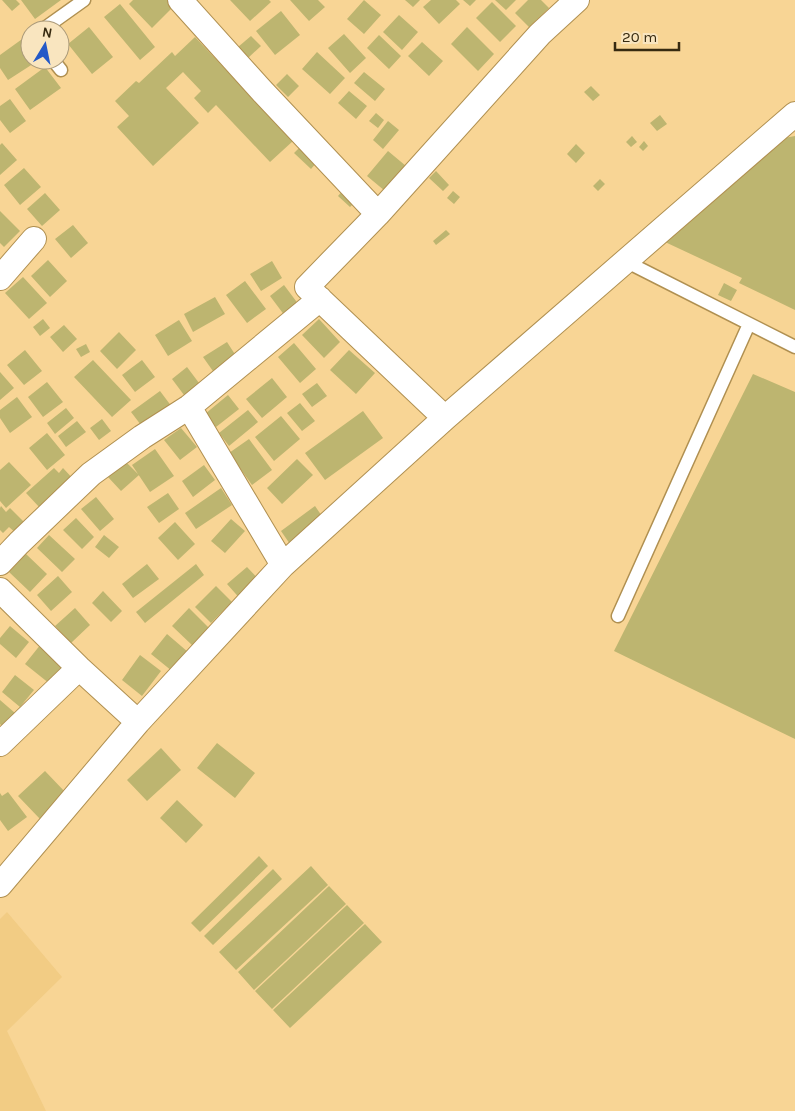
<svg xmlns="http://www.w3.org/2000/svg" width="795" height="1111" font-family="Karla,sans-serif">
<rect width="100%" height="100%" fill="#f8d595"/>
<!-- built -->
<path fill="#f2cc84" d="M7 912 62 977 7 1031 46 1111H0V919Z"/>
<!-- building -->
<path fill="#bdb570" d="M2 0H16L20 4 12 11Z
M21 0H61L35 19Z
M133 0H171L175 5 152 28 129 4Z
M230 0H269L271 2 250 21Z
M290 0H318L325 7 309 21Z
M364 0 381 15 364 34 347 19Z
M405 0H420L413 7Z
M431 0H456L460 4 439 24 423 7Z
M463 0H476L470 6Z
M495 0H516L506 10Z
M528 0H541L549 8 529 27 515 13Z
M492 2 516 26 500 42 476 18Z
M120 4 155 47 140 60 104 17Z
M281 11 300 35 275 55 256 31Z
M399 15 418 32 402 50 383 32Z
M89 27 113 57 92 74 68 44Z
M467 27 494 54 478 71 451 44Z
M344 34 366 58 350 73 328 48Z
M379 35 401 56 389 69 367 48Z
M251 36 261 46 248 58 238 47Z
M25 37 30 45V60H39L8 80 0 68V55Z
M195 37 293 141 270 162 216 105 208 113 194 98 201 91 183 72 166 88 199 123 153 166 117 127 129 116 115 101 136 81 139 83 172 52 175 56Z
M422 42 443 61 429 76 408 56Z
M317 52 345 78 330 94 302 69Z
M45 67 61 88 30 110 15 89Z
M364 72 385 89 375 101 354 83Z
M287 74 299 86 288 97 276 85Z
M591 86 600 95 593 101 584 92Z
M349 91 367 106 356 119 338 103Z
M10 99 26 121 10 133 0 120V106Z
M376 113 384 120 378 128 369 121Z
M660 115 667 124 657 131 650 123Z
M388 121 399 130 383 149 373 140Z
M632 136 637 142 631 147 626 142Z
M795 136V310L739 283 742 278 665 242 784 138Z
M644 141 648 146 643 151 639 147Z
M2 143 17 160 0 175V145Z
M576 144 585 153 576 163 567 154Z
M301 146 317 162 311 169 294 153Z
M388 151 406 166 385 191 367 176Z
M24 168 41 187 20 205 4 185Z
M436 171 449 185 443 191 429 178Z
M600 179 605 184 598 191 593 186Z
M344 189 357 200 350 207 338 196Z
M453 191 460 197 454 204 447 198Z
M45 193 60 210 42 226 27 209Z
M0 211 20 231 4 247 0 243Z
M73 225 88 243 71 258 55 239Z
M446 230 450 234 436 245 433 241Z
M48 260 67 281 50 297 31 276Z
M272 261 282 278 261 291 250 274Z
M23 277 47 303 29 319 5 293Z
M245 281 266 309 247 323 226 295Z
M724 283 737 290 731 301 718 295Z
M284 285 299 305 285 316 270 296Z
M215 297 225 314 193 332 184 314Z
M43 319 50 328 40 336 33 327Z
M319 319 340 342 324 358 302 335Z
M179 320 192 341 168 356 155 335Z
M64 325 77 339 63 352 50 337Z
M119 332 136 350 117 369 100 351Z
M227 342 238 359 215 374 203 357Z
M294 343 316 369 300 383 278 357Z
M86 344 90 352 81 357 76 349Z
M25 350 42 371 24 385 7 365Z
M349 350 375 373 356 394 330 370Z
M93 360 131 400 112 417 74 377Z
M142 360 155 377 135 392 122 375Z
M187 367 202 387 187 399 172 379Z
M0 372 14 388 0 400Z
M753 374 795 392V739L614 651Z
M272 378 287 397 262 418 246 399Z
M47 382 63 402 43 417 28 397Z
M317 383 327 396 312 407 302 394Z
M160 391 172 407 144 429 131 412Z
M228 395 239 409 216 427 205 414Z
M17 397 32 417 10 433 0 418V410Z
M300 403 315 421 302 431 287 413Z
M66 408 74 418 55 434 47 423Z
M248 410 258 422 229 446 219 433Z
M363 411 383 438 325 480 305 453Z
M281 416 300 439 274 461 255 437Z
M102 419 111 431 99 440 90 428Z
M77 421 86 432 66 447 58 436Z
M181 428 197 447 180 460 164 440Z
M47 433 65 455 47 470 29 448Z
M249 439 272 470 252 485 229 453Z
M155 449 174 476 150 492 132 465Z
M297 459 313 475 282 504 267 488Z
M9 462 31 485 6 508 0 501V470Z
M126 462 139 475 121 491 108 477Z
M204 465 215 480 193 497 182 481Z
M54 468 59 473 63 468 75 481 41 509 26 493Z
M221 488 232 505 196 529 185 513Z
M168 493 179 509 159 523 147 507Z
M96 497 114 519 100 531 81 509Z
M1 506 6 512 10 508 27 525 17 534 9 527 3 533 0 530V508Z
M315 506 326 522 292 547 281 531Z
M76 518 94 537 82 549 63 530Z
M231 519 245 531 225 553 211 541Z
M175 522 195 544 178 560 158 538Z
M49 535 75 559 62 572 37 548Z
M104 535 119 547 109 558 95 547Z
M26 554 47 574 30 592 9 572Z
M147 564 159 579 133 598 122 584Z
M196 564 204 575 145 623 136 612Z
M247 567 263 584 243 602 227 584Z
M58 576 72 592 51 611 37 595Z
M216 586 232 602 211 623 195 607Z
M103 591 122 611 111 622 92 603Z
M75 608 90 625 71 643 55 626Z
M189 608 210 629 193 646 172 626Z
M10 626 29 642 16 658 0 644V638Z
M167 634 188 652 172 671 151 654Z
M41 644 67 663 50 684 25 664Z
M140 655 161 671 142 696 122 680Z
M15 675 34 690 20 707 2 692Z
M0 700 15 713 3 727 0 724Z
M217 743 255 773 235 798 197 768Z
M161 748 181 770 147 801 127 780Z
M45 771 67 794 40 819 18 796Z
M8 792 27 817 8 831 0 820V793L2 796Z
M177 800 203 825 186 843 160 818Z
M259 856 268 866 200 932 191 923Z
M311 866 328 885 236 970 219 952Z
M273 869 282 879 213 945 204 936Z
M329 886 346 904 254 990 238 972Z
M347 905 364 923 272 1009 255 991Z
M365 924 382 942 290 1028 273 1010Z"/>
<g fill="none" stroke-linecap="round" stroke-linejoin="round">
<!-- service casing -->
<g stroke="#b09051" stroke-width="15">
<path id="service" d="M42 30 84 0
M53 60 61 70
M625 261 795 347
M618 616 749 324"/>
</g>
<!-- minor casing -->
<g stroke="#b09051" stroke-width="26">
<path id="minor" d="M180 0 262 91 378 214
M0 278 34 239
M189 407 283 565
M445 418 307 287 378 214 540 34 577 0
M0 563 19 543 91 474 142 437 189 407 320 299
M0 590 79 668 138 722
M0 744 79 668
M0 885 138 722 283 565 445 418 795 114"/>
</g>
<!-- service -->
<use href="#service" stroke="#fff" stroke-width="12"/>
<!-- minor -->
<use href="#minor" stroke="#fff" stroke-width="24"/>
</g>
<!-- north arrow -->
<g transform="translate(45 45) rotate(10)"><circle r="24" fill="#f9e5bf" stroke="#ab9a79"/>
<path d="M0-4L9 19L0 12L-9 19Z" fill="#2459c7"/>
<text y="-8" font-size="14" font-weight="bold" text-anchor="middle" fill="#372a10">N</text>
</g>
<!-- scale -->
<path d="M615 42v8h64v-8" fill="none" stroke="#372a10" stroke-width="2.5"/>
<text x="622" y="42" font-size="15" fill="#372a10" stroke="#f9e5bf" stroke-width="4" paint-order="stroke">20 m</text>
</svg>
